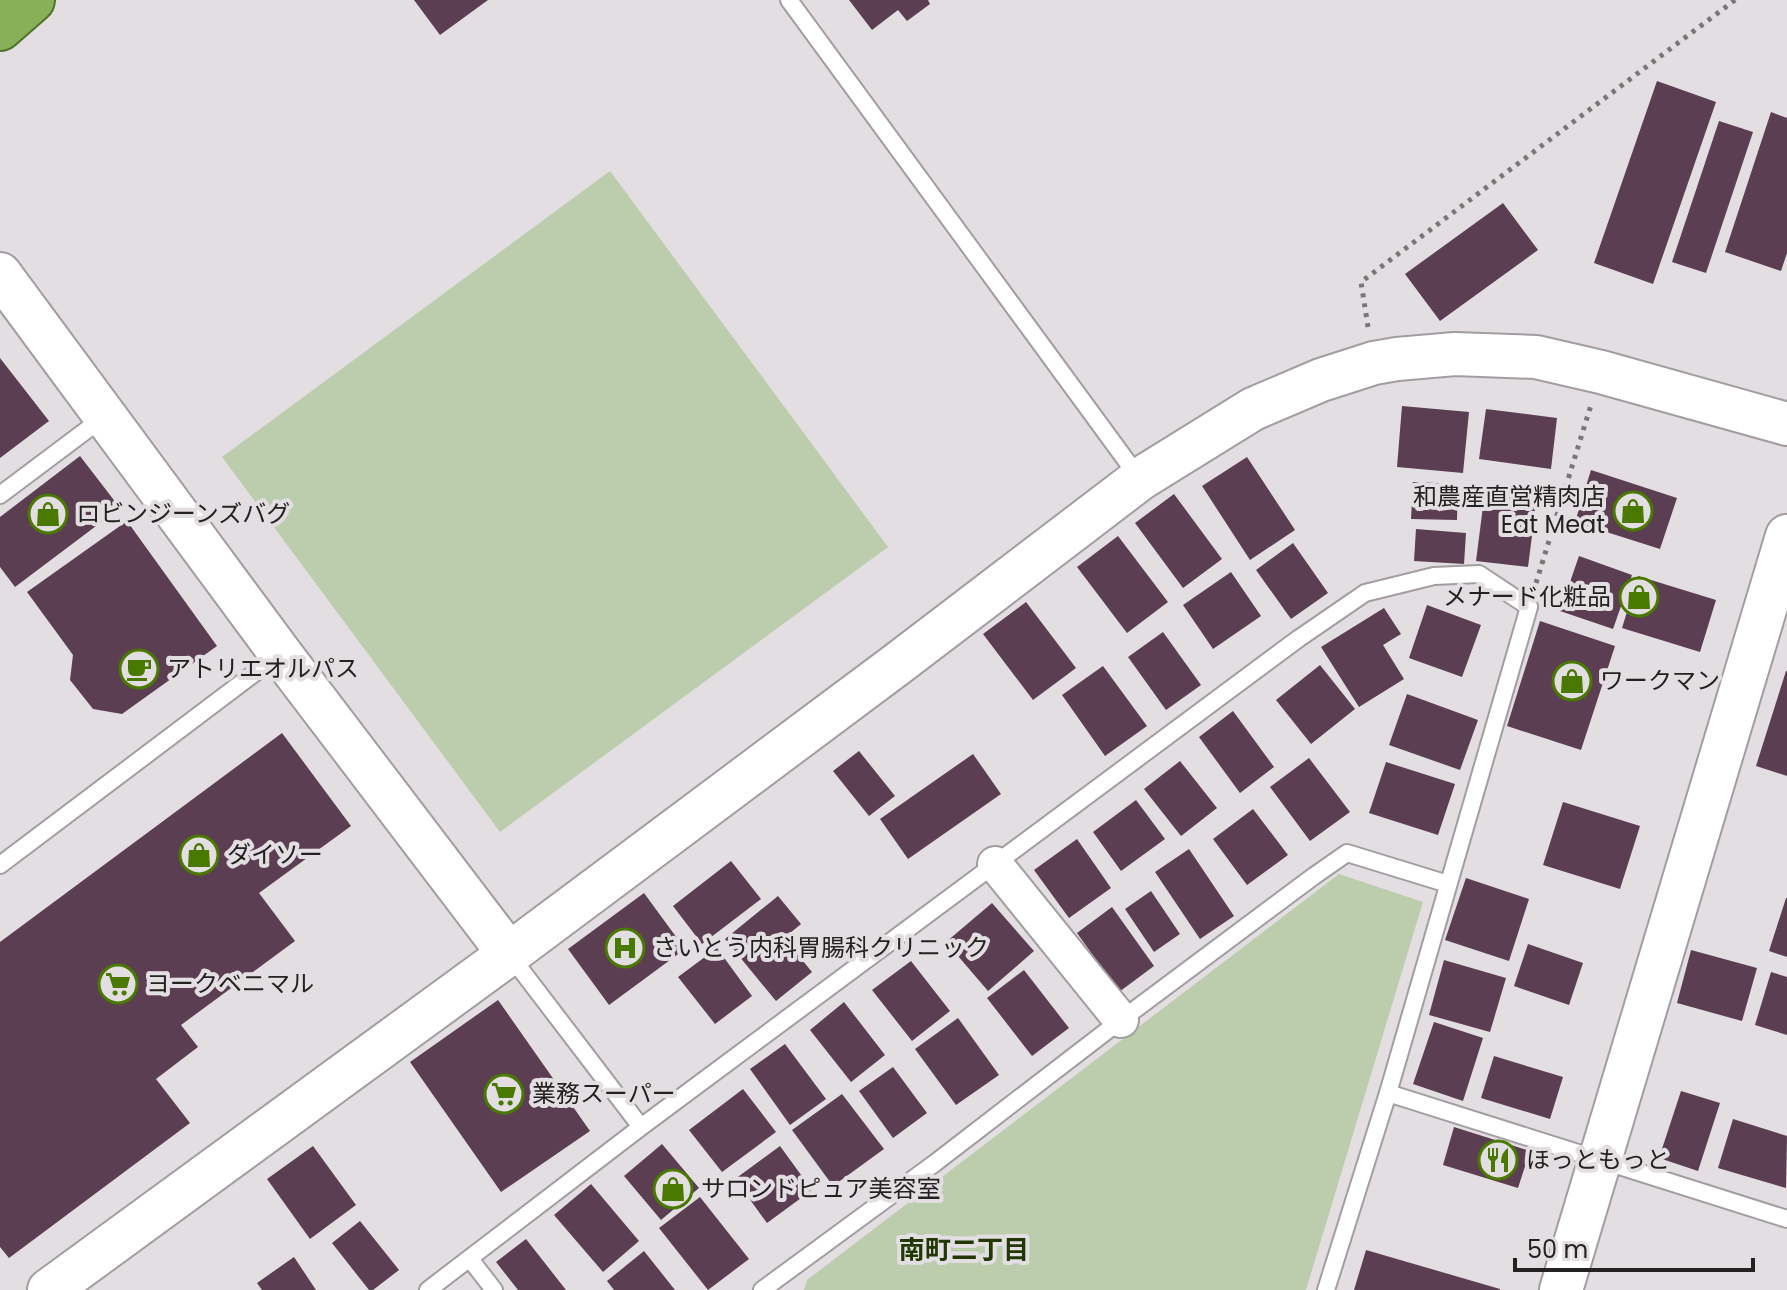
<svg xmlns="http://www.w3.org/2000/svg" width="1787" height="1290" font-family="Poppins,'Noto Sans JP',sans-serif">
<rect width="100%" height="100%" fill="#e3dee1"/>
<!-- park -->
<path fill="#bccdae" d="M610 171 888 547 500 832 222 457Z
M1339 874 1423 902 1306 1290H804L807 1280Z"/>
<!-- building -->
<path fill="#5b3e52" d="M414 0H488L440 35Z
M849 0H928L930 4 907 21 898 10 872 30Z
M1657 81 1716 102 1653 284 1594 263Z
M1771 112 1787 118V253L1781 271 1725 252Z
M1719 121 1753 132 1706 273 1672 262Z
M1503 203 1538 250 1440 321 1405 274Z
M0 358 49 421 0 458Z
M1402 406 1469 412 1463 473 1397 467Z
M1486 409 1557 418 1551 469 1479 459Z
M80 456 120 508 15 587 0 567V517Z
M1247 457 1295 530 1250 560 1202 486Z
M1591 470 1677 498 1660 549 1575 522Z
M1413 482 1458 484 1457 520 1411 519Z
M1486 483 1538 489 1528 567 1476 561Z
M1174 494 1222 559 1183 588 1135 523Z
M127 521 217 646 122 714 93 709 70 680 73 655 27 592Z
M1416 529 1466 533 1464 564 1414 561Z
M1118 536 1168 602 1127 633 1077 567Z
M1293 543 1328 593 1291 619 1256 570Z
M1579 556 1632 575 1613 629 1560 611Z
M1231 572 1261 616 1213 649 1183 605Z
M1638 576 1716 600 1700 652 1622 628Z
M1026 602 1076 668 1033 700 983 634Z
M1427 605 1481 625 1462 677 1409 658Z
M1384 608 1401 634 1383 645 1404 679 1359 707 1321 647Z
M1540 621 1615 646 1581 750 1507 726Z
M1163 632 1201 685 1166 710 1128 657Z
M1320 665 1355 709 1311 744 1276 700Z
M1103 666 1147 726 1105 756 1062 695Z
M1786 671H1787V776L1756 766Z
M1407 694 1478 720 1460 770 1389 745Z
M1233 711 1274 767 1240 793 1199 737Z
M282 733 351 826 259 893 295 941 181 1025 198 1047 156 1079 190 1123 9 1258 0 1247V942Z
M859 751 895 796 869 816 833 771Z
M973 754 1001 794 908 859 880 819Z
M1309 758 1350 812 1310 841 1270 787Z
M1180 761 1217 808 1181 836 1144 789Z
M1386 762 1455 784 1438 835 1369 813Z
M1136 800 1165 839 1121 871 1093 832Z
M1563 802 1640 826 1620 889 1543 865Z
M1253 809 1288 855 1247 885 1213 839Z
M1077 839 1111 888 1069 918 1034 870Z
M1189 849 1234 916 1200 939 1155 872Z
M731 861 761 899 702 944 673 906Z
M1466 878 1529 899 1509 961 1445 940Z
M1151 891 1180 934 1154 952 1125 909Z
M644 893 685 949 609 1005 568 949Z
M778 896 801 924 784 938 812 972 776 1001 725 939Z
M1786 898H1787V957L1769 951Z
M992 903 1034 951 988 991 946 942Z
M1112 907 1154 966 1119 992 1077 933Z
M1528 944 1583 963 1569 1005 1514 986Z
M717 948 752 996 715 1024 678 977Z
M1691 950 1757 968 1742 1021 1677 1003Z
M1444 960 1506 978 1490 1032 1429 1015Z
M911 961 950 1011 912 1041 872 990Z
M1024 970 1069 1028 1032 1056 987 998Z
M1771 972 1787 977V1035L1755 1025Z
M498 1000 590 1131 501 1192 410 1062Z
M844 1002 885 1055 851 1082 810 1030Z
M958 1018 999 1075 956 1105 915 1049Z
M1434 1022 1483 1038 1463 1101 1413 1084Z
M785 1044 826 1099 790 1125 750 1069Z
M1494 1056 1563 1077 1550 1119 1481 1098Z
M893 1067 927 1113 893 1138 859 1091Z
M743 1089 776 1132 722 1172 689 1130Z
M1681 1091 1720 1103 1698 1171 1659 1158Z
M842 1094 884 1149 833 1186 792 1130Z
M1733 1119 1787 1136 1786 1188 1718 1168Z
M1454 1127 1530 1151 1518 1188 1443 1165Z
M662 1144 699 1188 661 1220 624 1176Z
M313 1146 356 1205 310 1239 267 1179Z
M780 1146 812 1190 767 1223 735 1179Z
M591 1184 639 1241 603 1272 554 1215Z
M700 1197 749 1259 708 1290 659 1228Z
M360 1221 399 1270 373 1290H369L332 1243Z
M526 1239 566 1290H518L496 1262Z
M1366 1250 1500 1289V1290H1354Z
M644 1251 675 1290H614L607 1281Z
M294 1257 316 1290H262L257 1283Z"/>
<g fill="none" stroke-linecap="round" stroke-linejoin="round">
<!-- service casing -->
<g stroke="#a29da0" stroke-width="20">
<path id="service" d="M789 0 1139 478
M0 495 104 417
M0 865 280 654
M509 954 641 1127
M1388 1093 1787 1219
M470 1259 494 1290
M428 1290 641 1127 1298 639 1365 593 1434 576 1479 574 1529 607 1388 1093 1326 1290
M762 1290 935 1163 1121 1020 1314 876 1347 853 1448 884"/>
</g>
<!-- minor casing -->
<g stroke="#a29da0" stroke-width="38">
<path id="minor" d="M995 864 1121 1020"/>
</g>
<!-- tertiary casing -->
<g stroke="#a29da0" stroke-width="46">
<path id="tertiary" d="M0 274 280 653 509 954
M49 1290 509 954 896 665 1140 479 1253 409 1321 380 1374 363 1397 359 1455 354 1536 357 1601 372 1787 424
M1561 1290 1787 536"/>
</g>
<!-- trunk casing -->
<g stroke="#507229" stroke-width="48">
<path id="trunk" d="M0 28 32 0"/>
</g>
<!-- path -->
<path stroke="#7a7678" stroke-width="5" stroke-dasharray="4 6" stroke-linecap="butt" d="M1368 327 1361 282 1735 0
M1536 583 1591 405"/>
<!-- service -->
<use href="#service" stroke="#fff" stroke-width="16"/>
<!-- minor -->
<use href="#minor" stroke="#fff" stroke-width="34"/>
<!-- tertiary -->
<use href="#tertiary" stroke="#fff" stroke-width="42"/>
<!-- trunk -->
<use href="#trunk" stroke="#87b057" stroke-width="44"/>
</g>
<!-- icons -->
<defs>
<g id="shop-ring" transform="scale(2)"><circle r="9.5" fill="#e3dee1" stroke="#4a7900" stroke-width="1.5"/><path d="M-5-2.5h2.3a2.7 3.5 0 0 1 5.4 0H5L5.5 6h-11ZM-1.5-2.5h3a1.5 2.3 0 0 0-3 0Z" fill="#4a7900"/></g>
<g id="cafe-ring" transform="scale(2)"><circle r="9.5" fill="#e3dee1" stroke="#4a7900" stroke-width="1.5"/><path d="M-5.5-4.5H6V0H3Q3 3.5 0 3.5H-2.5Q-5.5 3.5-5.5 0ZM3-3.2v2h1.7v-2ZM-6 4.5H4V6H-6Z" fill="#4a7900"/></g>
<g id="hospital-ring" transform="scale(2)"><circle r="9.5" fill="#e3dee1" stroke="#4a7900" stroke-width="1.5"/><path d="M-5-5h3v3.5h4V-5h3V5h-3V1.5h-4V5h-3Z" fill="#4a7900"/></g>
<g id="supermarket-ring" transform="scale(2)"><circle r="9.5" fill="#e3dee1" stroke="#4a7900" stroke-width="1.5"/><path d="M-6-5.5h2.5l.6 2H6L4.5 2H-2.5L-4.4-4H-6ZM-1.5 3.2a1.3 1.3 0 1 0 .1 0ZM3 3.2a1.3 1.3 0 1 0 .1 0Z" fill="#4a7900"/></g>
<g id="restaurant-ring" transform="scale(2)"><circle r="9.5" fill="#e3dee1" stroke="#4a7900" stroke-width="1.5"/><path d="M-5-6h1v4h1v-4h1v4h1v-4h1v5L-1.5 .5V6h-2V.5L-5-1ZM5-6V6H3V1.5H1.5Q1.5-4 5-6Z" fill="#4a7900"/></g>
</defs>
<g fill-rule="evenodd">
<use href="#shop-ring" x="1633" y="511"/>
<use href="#shop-ring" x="48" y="514"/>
<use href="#shop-ring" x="1639" y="597"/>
<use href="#cafe-ring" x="139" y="669"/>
<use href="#shop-ring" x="1572" y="681"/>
<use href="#shop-ring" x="199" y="855"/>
<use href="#hospital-ring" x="625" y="948"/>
<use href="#supermarket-ring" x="118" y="984"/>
<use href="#supermarket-ring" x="504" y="1094"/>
<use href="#restaurant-ring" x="1498" y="1160"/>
<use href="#shop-ring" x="673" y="1189"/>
</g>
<g text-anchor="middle" stroke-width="8" stroke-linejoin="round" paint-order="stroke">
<!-- poi labels -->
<g font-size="24" fill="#232122" stroke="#e3dee1" text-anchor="start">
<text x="1605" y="505" text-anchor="end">和農産直営精肉店<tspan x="1605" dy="28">Eat Meat</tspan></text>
<text x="76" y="522">ロビンジーンズバグ</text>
<text x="1611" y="605" text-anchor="end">メナード化粧品</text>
<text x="167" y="677">アトリエオルパス</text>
<text x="1600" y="689">ワークマン</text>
<text x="227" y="863">ダイソー</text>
<text x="653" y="956">さいとう内科胃腸科クリニック</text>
<text x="146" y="992">ヨークベニマル</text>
<text x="532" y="1102">業務スーパー</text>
<text x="1526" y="1168">ほっともっと</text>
<text x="701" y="1197">サロンドピュア美容室</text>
</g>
<!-- neighbourhood labels -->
<g font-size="26" font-weight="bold" fill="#213704" stroke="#e3dee1">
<text x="964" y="1259">南町二丁目</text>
</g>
</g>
<!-- scale -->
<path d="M1515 1258v12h238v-12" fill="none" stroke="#232122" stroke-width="4"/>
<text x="1527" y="1258" font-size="24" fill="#232122" stroke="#e3dee1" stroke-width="6" paint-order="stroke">50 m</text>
</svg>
